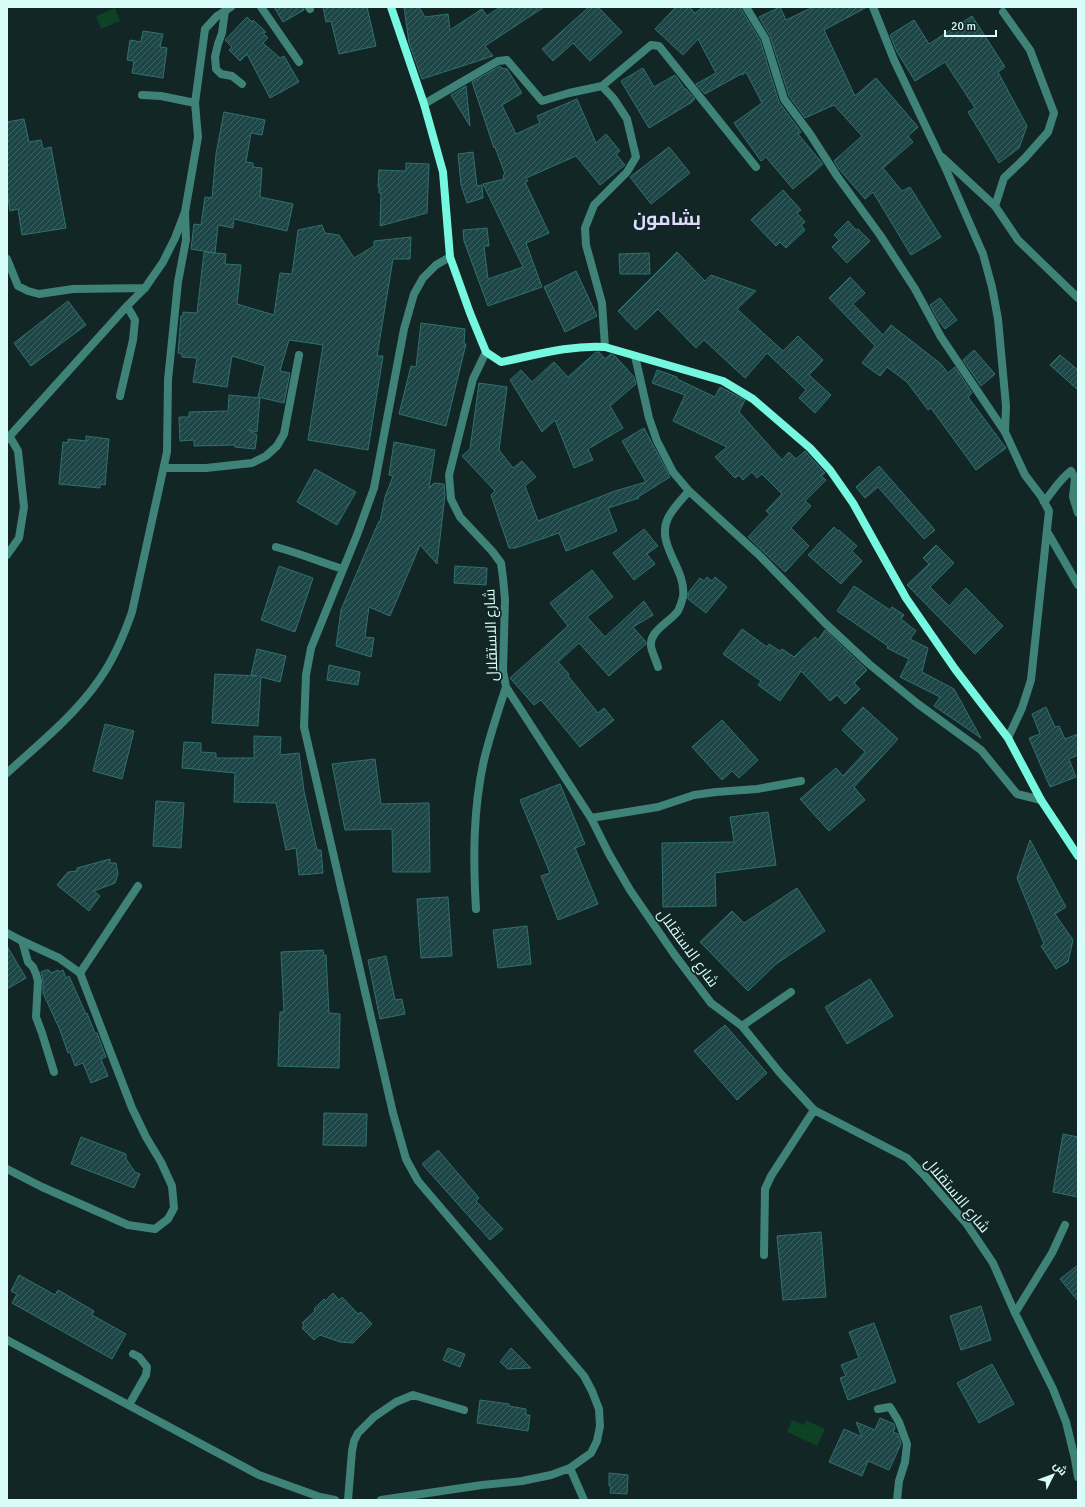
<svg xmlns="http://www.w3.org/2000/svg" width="1085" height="1507" font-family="Signika,Cairo,sans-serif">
<defs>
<pattern id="building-hatch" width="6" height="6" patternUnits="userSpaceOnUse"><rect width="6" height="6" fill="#1e4646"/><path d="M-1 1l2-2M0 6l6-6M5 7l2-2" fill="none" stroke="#3e6261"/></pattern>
</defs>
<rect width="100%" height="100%" fill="#112625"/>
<!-- water -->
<path fill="#0e4224" d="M115 8 120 21 101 29 96 16Z
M792 1420 804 1425 806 1420 825 1429 817 1446 787 1432Z"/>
<!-- building -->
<path fill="url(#building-hatch)" stroke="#317070" d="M274 7H304V10L283 22Z
M323 7H367L376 46 339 54 331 21 326 22Z
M404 7H419L425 17 448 14 450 30 482 9 487 16 500 7H544L485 46 493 56 422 79 409 43Z
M589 7H598L622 32 590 61 573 43 553 61 542 49Z
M676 7H689L695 13 703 7H739L741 9 760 40 779 102 801 132 798 134 823 164 793 189 766 157 761 161 734 123 762 103 746 72 742 75 741 74 705 94 696 84 716 73 698 39 683 55 655 29Z
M780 7 786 20 813 7H867L824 30 855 96 876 78 918 127 908 136 913 142 883 168 902 191 910 187 941 237 911 255 873 192 865 199 839 169 834 161 862 136 834 105 805 118 789 96 770 36 759 17Z
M972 16 1005 67 998 72 1027 126 1019 148 999 163 968 112 975 108 945 62 915 81 897 52 890 35 914 20 929 44Z
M247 17 252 22 253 20 266 32 263 33 268 38 263 43 280 58 284 56 299 82 270 98 247 54 240 61 229 50 232 47 225 40Z
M143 31 163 34 160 47 167 48 163 78 132 73 134 61 127 60 130 40 141 42Z
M500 66 501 68 507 69 522 93 502 105 516 134 540 123 537 116 577 99 596 143 606 134 620 151 616 154 625 165 600 185 576 156 526 178 528 181 525 182 549 233 526 243 542 287 488 306 464 241 463 230 487 228 489 246H484L488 279 523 267 483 184 504 179 503 175 505 174 495 147 494 148 472 82Z
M643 68 654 87 675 75 685 89H686L695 99 692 101V102L649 128 621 81Z
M466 86 470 126 451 95Z
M224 112 265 120 262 135 251 133 246 162 253 163V167L262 168 260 197 293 204 287 231 234 219 233 228 218 225 215 253 191 249 194 224 201 225 205 197 212 198 216 154Z
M24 119 29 142 41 140 43 149 51 147 66 228 22 235 18 209 10 211 7 191V122Z
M669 147 690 173 651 204 630 177Z
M473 152 477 186 482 185 483 198 467 203 461 185 458 154Z
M406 163 429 164 427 213 380 226 381 193H379V187H378L379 170 406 171Z
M783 190 801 210 797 213 805 222 801 225 805 230 786 248 780 242 776 246 751 220Z
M848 221 856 230 858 229 870 241 847 263 832 247 839 240 834 235Z
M322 225 325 233 339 235 354 258 374 246V241L411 237 410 259H393L377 356H383L368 450 308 440 323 345 289 340 280 371 290 373 284 403 258 397 265 366 232 356 227 387 193 382 197 358 182 357V354L178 353 181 316H183V312L197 313 204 252 226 254 225 264 241 265 237 304 274 315 280 273 292 274 298 230Z
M677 252 705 281 711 275 756 291 737 309 783 351 798 336 823 360 809 375 831 395 815 413 799 398 806 390 767 353 745 378 704 340 696 348 658 309 636 330 618 311Z
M649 253 650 274H620L619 254Z
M576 271 597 316 565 332 544 287Z
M850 277 865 293 853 304 883 335 891 325 941 364 948 373 955 367 972 393 968 397 1006 448 976 470 931 408 928 410 907 382 887 367 880 376 862 363 875 346 829 298Z
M940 298 957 320 945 329 938 320 930 305Z
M68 301 86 325 31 366 14 343Z
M421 323 465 329 464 344H466L446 426 399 414 411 366 416 367Z
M974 350 995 374 981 386 963 360Z
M596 352H599L605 359 611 354 615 356 634 377 636 384 610 406 623 428 588 449 593 460 574 468 555 420 542 432 510 380 521 370 532 382 554 362 568 377Z
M1060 355 1078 370V390L1050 365Z
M657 370 677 377V379L715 397 720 387 745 400 739 412 782 460 789 452 796 459 805 451 825 473 821 476 826 480 805 501 811 506 791 528 809 546 785 572 748 537 770 514 766 511 782 494 762 474 757 478 752 472 743 480 739 475 735 478 715 457 727 447 673 421 685 395 652 383Z
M479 383 507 387 499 450 513 468 522 461 536 477 525 486 538 521 615 491 646 482 622 441 644 428 670 477 638 497 639 498 608 508 617 531 566 551 559 533 515 548H509L491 495 495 491 462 456 470 449Z
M229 395 260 398 257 432 249 430 257 435 255 449 235 447V445L194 446V440L180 441 179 417H189V412L228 411Z
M86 436 109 439 105 485 100 484V488L59 484 63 442 68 443V439L86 441Z
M394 442 435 450 429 488 434 483 444 484 445 495 437 564 420 545 390 616 369 607 365 637 374 638 371 657 336 646 341 610 379 521 380 522 385 497 393 476 389 475Z
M879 466 935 530 924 539 878 487 865 498 856 487Z
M315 469 356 492 337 525 297 502Z
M834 527 838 531 839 530 857 546 852 551 862 561 841 584 808 555Z
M644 529 658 546 647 554 655 564 634 580 613 553Z
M936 545 954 563 930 587 949 606 966 588 1003 626 975 654 907 585 929 564 923 558Z
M279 566 313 578 295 632 261 620Z
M455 566 487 568 486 585 454 583Z
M592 570 613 597 587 617 605 637 644 601 653 615 633 627 646 642V644L609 676 579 643 558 662 569 674 568 676 598 713 604 708 614 720 580 747 541 700 534 705 510 678 568 626 550 603Z
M707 577 712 581 715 577 727 587 706 613 688 599V593L700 578 704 581Z
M854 586 890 610 892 607 904 615 901 619 916 631 910 639 928 648 922 672 954 689 981 738 934 706 940 697 900 677 909 659 887 648 888 646 837 611Z
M742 629 767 647 769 644 780 651 782 649 794 657 815 637 818 640 825 630 867 670 854 683 860 689 845 704 837 695 830 701 801 671 780 701 758 685 761 681 723 654Z
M257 649 286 656 280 682 261 677 258 726 212 723 215 674 257 676 251 675Z
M329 665 360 672 358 685 327 680Z
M863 707 898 739 854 787 865 800 829 831 800 799 836 768 843 776 865 752 842 730Z
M1046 707 1055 727 1059 726 1065 739 1078 734V755L1069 759 1076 777 1050 787 1029 738 1040 734 1032 714Z
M722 720 758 760 739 778 732 771 722 780 692 747Z
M105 724 134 731 122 779 93 771Z
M254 736 281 737 280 755 299 753 304 791 317 850H321L323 873 299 875 296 848 286 850 276 803 234 802 235 773 182 768 184 742 201 743V752L216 753V758H254Z
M375 759 381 804 429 803 430 872H393L392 829 345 830 332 764Z
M560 784 585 844 575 848 598 904 558 920 541 876 550 873 520 800Z
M156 801 184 803 181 848 153 846Z
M768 812 776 865 715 873 716 906 663 907 662 843 734 842 730 817Z
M1030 840 1066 907 1055 914 1073 940 1068 962 1056 969 1041 946 1044 944 1017 878Z
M110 859V863H116L118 874 115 883 94 891 100 896 89 911 57 885 68 872 77 871V868Z
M797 888 825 931 776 964 748 991 700 942 732 911 744 923Z
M448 897 452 956 421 958 417 899Z
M527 926 531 964 498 968 493 930Z
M7 946 26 978 7 989Z
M323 950 324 956 326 955 329 1013 340 1014 339 1068 278 1066 280 1012H284L281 952Z
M386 956 395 1000 402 999 405 1014 380 1019 368 960Z
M46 970H49L51 973 58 970 59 972 63 970 66 978 69 976 86 1014 87 1013 95 1033H97L106 1057 101 1059 108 1076 91 1083 83 1063 75 1066 70 1052 68 1053 60 1030 43 993V981L41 972Z
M870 979 893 1016 847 1044 825 1007Z
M725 1025 767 1073 737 1100 694 1051Z
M324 1113 367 1114 366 1146 323 1145Z
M1063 1134 1078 1137V1197L1053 1192Z
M81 1137 126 1154V1159L135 1172 140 1174 134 1188 71 1164Z
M438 1150 479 1198 476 1201 503 1229 490 1240 422 1164Z
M821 1232 826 1297 783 1300 777 1236Z
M1078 1265V1301L1060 1279Z
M19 1275 55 1295 58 1290 94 1311 92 1315 126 1334 112 1359 12 1303 17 1294 11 1291Z
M333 1293 339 1300 342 1297 358 1314 361 1312 372 1324 353 1343 340 1342 320 1335 314 1340 302 1328 304 1325 302 1323 315 1311 314 1309 324 1299 325 1301Z
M981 1306 991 1340 961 1350 950 1316Z
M874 1323 896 1382 848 1400 840 1378 846 1376 841 1365 859 1358 849 1332Z
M448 1348 465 1354 460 1367 443 1360Z
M511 1348 531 1368 508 1369 500 1362Z
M992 1364 1014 1404 979 1423 957 1383Z
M480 1400 509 1404V1406L526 1409V1415H530L528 1431 477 1423Z
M880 1418 894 1424 895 1428 893 1432 898 1434 901 1444 889 1470 868 1461 862 1476 829 1462 844 1429 862 1437 856 1422 875 1430Z
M609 1473 628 1475 627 1494 610 1493 611 1486H609Z"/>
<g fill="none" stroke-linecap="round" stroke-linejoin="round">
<!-- minor -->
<path stroke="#3f8277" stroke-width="8" d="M261 7 299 62
M309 7 310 9
M746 7 765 38 784 99 810 134 837 176 880 235 915 289 941 337 1005 432 1025 475 1041 496 1049 511 1031 680 1022 708 1008 738
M873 7 894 60 945 167 983 254 992 287 998 319 1006 406 1005 432
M225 11 222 33 218 44 215 57 216 69 221 74 232 76 242 84
M602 86 651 45 659 46 756 167
M142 95 161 96 195 103
M424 104 498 61 507 60 542 101 569 93 602 86 614 99 627 119 636 157 627 172 594 205 585 228 586 245 602 303 605 347
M942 157 995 206 1018 240 1078 298
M995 206 1004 178 1025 158 1048 132 1054 113 1030 50 1003 12
M7 259 18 286 28 291 39 294 73 289 145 288
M486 352 473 379 449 475 451 499 460 517 492 551 501 563 503 578 505 600 503 671 506 687 591 818 609 854 630 890 674 954 711 1003 742 1026 780 1073 814 1110 907 1158 925 1176 966 1223 993 1263 1015 1313 1053 1389 1066 1422 1075 1459 1078 1477
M635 356 649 418 657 441 673 472 689 491 759 555 826 624 869 664 918 704 981 750 1017 794 1041 800
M120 396 133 340 135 320 127 306
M7 439 127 306 145 288 163 262 175 238 185 212 198 137 195 103 205 29 217 16 231 7
M164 468H206L252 463 266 456 277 446 284 434 299 355
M1044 502C1053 491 1060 479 1071 471L1075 478 1073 497 1078 513
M1048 533 1078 585
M276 547C299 553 320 562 343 569
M7 555 19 538 24 507 18 451 10 437
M658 667C656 660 652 653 651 646 649 631 670 622 678 611 680 607 682 601 683 597 687 569 655 545 668 518 673 508 682 499 689 491
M7 773C39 744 74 716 99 680 114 659 124 635 132 612L167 452 168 380 178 282 186 240 185 212
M591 818 658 807 694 795 716 792 757 789 801 781
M476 909C473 859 473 809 484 760 490 735 498 711 506 687
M22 941 28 962 33 967 36 974 38 981 36 1017 42 1033 54 1072
M80 973 138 886
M742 1026 791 992
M764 1255 765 1189 771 1176 814 1110
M1015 1313 1052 1253 1065 1225
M7 1340 259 1475 320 1497 335 1500
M129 1405 146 1375 147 1367 139 1357 133 1354
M878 1409 890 1407 899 1422 907 1444 905 1462 899 1481 897 1500
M570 1468 584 1500
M348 1500 352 1451 354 1441 358 1433 374 1417 396 1402 413 1395 464 1410
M381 1500 482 1485 522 1481 551 1475 570 1468 591 1453 597 1441 600 1426 599 1409 592 1391 584 1376 418 1181 406 1159 393 1113 304 727 306 675 311 648 357 535 374 488 404 329 414 294 423 278 436 265 450 257"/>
<!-- tertiary -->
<path stroke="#3f8277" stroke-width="8" d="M7 933 22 941 59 958 80 973 132 1108 146 1137 161 1162 172 1186 174 1208 168 1219 155 1229 128 1225 42 1187 7 1169"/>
<!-- secondary -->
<path stroke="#75f7e0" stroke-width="8" d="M391 7 424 104 443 172 450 257 470 313 486 352 501 362C536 355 569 345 605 347L723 381 753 399 810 448 830 470 853 503 906 598 955 669 1008 738 1041 800 1078 856"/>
</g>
<g text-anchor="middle" stroke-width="3.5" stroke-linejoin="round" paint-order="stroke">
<!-- street labels -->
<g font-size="15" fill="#d8fdf9" stroke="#112625">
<text transform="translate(491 635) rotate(-92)" y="5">شارع الاستقلال</text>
<text transform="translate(688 948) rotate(54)" y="5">شارع الاستقلال</text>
<text transform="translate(957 1195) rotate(50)" y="5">شارع الاستقلال</text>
</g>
<!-- district labels -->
<g font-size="19" font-weight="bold" fill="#e0dafd" stroke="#112625">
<text x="667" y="225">بشامون</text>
</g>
</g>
<!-- border -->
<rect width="1085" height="1507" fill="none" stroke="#d8fdf9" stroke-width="16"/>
<!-- north arrow -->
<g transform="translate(1053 1475) rotate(48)" stroke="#112625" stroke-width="3" paint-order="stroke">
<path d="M0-3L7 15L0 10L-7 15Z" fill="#d8fdf9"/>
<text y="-6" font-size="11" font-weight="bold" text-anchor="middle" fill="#d8fdf9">ش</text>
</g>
<!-- scale -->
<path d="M945 30v6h51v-6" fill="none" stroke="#d8fdf9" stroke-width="2"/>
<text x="951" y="30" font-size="12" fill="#d8fdf9" stroke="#112625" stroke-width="3" paint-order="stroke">20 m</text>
</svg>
